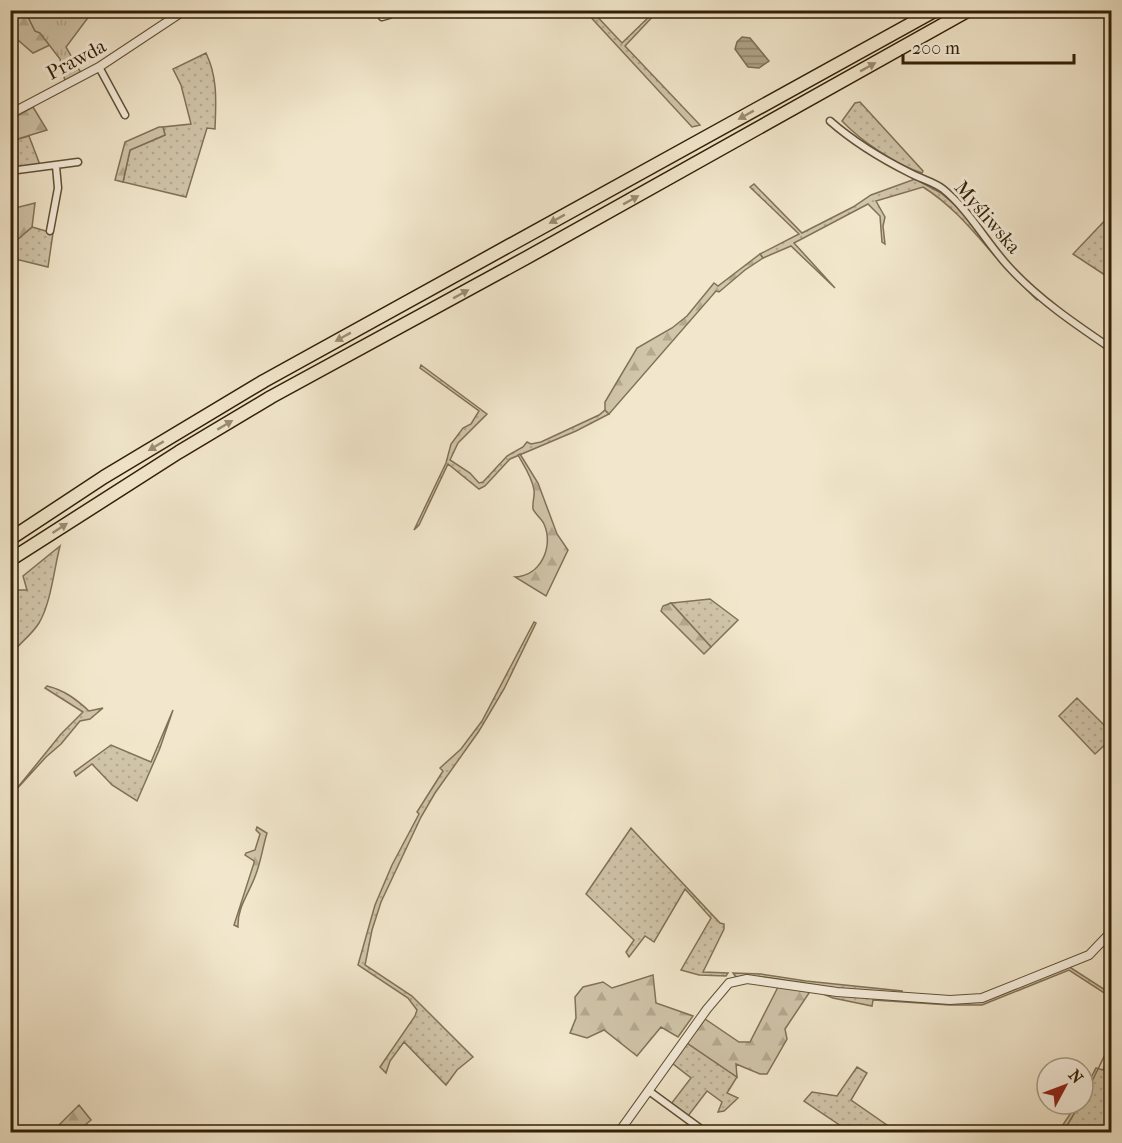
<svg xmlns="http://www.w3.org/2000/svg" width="1122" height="1143" font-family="'IM FELL French Canon',serif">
<defs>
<pattern id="grass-dots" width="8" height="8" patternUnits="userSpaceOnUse" patternTransform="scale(1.5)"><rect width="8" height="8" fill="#d1c5aa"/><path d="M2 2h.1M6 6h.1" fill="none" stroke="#b4a991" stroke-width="1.8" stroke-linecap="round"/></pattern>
<pattern id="forest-firs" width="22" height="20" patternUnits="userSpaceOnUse" patternTransform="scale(1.5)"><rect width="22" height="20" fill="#d1c5aa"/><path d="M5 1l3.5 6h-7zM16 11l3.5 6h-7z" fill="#b4a991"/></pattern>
<pattern id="park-tufts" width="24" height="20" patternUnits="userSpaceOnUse" patternTransform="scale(1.5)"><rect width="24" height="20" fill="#d1c5aa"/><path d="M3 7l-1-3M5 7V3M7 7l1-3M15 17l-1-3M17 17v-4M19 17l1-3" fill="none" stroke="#b4a991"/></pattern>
<pattern id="water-rules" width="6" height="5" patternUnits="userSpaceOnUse" patternTransform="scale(1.5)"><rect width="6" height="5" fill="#b0a388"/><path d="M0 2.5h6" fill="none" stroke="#90846d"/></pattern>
</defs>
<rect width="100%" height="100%" fill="#f2e7cc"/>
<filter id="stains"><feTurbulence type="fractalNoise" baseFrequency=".00333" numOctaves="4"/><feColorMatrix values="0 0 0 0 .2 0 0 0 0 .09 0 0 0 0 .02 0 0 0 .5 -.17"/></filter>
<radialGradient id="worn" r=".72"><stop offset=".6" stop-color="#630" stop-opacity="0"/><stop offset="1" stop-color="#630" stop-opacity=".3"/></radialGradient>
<!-- grass -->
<path fill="url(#grass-dots)" stroke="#817256" stroke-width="1.5" d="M585 11H592L622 43 655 11H658L625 46 700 125 692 127Z
M206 53C218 78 216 102 215 129L207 128 186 197 123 182 130 150 165 135 163 127 191 124 181 85 173 69Z
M860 102 923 171 922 173C896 165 861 141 842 121L855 103Z
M29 136 40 165 11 169V141Z
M915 179 941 193 962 211 1040 297 1037 300C1022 285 1008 270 994 255 972 230 952 205 923 187L876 201 885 217 883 226 885 244 882 242 880 216 868 204 794 243 835 288 791 246 763 258 760 254 799 234 750 187 754 184 802 233 853 207 871 195Z
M1109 216 1112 217 1111 279 1073 254Z
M32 227 53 233 48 267 11 258 10 245Z
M421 365 487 414 458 443 450 460 470 473 479 483 483 482 507 456 523 447 527 442 531 444 541 442 599 415 605 410 609 414 576 431 510 459 485 486 479 489 448 464 419 525 414 530 446 463 451 444 463 428 471 424 479 411 420 368Z
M60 546C54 569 51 603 39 623 31 636 19 643 11 655V639L15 636 11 635V592L14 590H27L23 576Z
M710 599 738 620 711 647 671 603Z
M534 622 536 623 504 689 479 731 435 793 421 817 381 902 372 930 365 965 412 996 473 1057 457 1070 446 1085 404 1042 390 1061 386 1073 380 1067 415 1016 417 1010 408 998 358 965 375 905 392 865 419 814 417 812 443 771 440 768 461 749 482 721Z
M47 686C64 690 76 699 89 711L103 708 90 719 80 721 61 744 46 757 14 792 61 734 83 712 45 688Z
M1077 698 1108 729 1111 726V739L1095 754 1059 716Z
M173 710 160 748 137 801 112 785 92 764 76 776 74 772 111 745 151 762Z
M631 828 720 923 724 924V929L703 972 728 973 726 976 699 975 681 970 711 918 685 889 654 942 645 936 629 957 626 952 634 940 586 894Z
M1068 966 1110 993 1109 999 1106 994 1069 970 982 1005H950L873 1000 872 1006 833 998 818 992 967 1003 982 1001Z
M733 973 761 974 806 981 902 991V994L832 988 761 977H736Z
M687 1043 737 1077 727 1093 738 1098 724 1111 718 1112 722 1102 707 1091 688 1116 671 1104 691 1078 672 1063Z
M1111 1049V1132H1058L1077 1104H1083V1093L1096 1068 1103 1070Z
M857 1067 867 1073 851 1100 897 1132H850L804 1101 812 1092 837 1096Z"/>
<!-- forest -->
<path fill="url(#forest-firs)" stroke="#817256" stroke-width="1.5" d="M11 11H25L35 31 41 33 50 45 33 53 11 34Z
M33 107 47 130 11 141V119Z
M159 127H163L165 135 130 150 123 182 115 180 125 142Z
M35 203 32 227 11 245V209Z
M760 254 763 258 745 270 719 292 716 291 609 414 605 410V402L637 348 672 328 687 316 714 283 718 286Z
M520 454 538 483 557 534 568 550 546 596 515 577C541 576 554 546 544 524 542 519 535 514 533 509 532 503 535 496 534 490 532 477 524 466 518 455Z
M671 603 711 647 704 654 661 611 663 606Z
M257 827 267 833C263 846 261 861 256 874 250 892 237 907 238 927L234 925 254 863V861L245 855 246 853 255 850 260 834 256 830Z
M653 975 656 1003 693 1016 678 1037 661 1027 637 1056 604 1030 587 1038 570 1033 576 1018 575 997 583 987 603 982 612 988Z
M779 985 811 990 785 1029 787 1039 767 1074H760L736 1064 737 1077 687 1043 705 1019 739 1042H750Z
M79 1105 91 1120 77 1132H52Z"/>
<!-- park -->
<path fill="url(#park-tufts)" stroke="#817256" stroke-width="1.5" d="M25 11H93L66 47 81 73 65 81 60 59 40 33 35 31Z"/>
<!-- water -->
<path fill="url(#water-rules)" stroke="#7d6e53" stroke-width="1.5" d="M742 37 750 38 769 61 759 68 748 67 735 49 737 42Z"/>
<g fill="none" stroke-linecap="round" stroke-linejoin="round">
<!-- stream -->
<path stroke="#7d6e53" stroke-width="1.5" d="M1083 1100 1112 1040
M1063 1132 1080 1104"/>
<!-- minor casing -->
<g stroke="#615135" stroke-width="9">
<path id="minor" d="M382 17 389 15V10
M99 67 125 115
M830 121C854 142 882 159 910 173 921 179 934 182 943 189 969 210 986 242 1008 266 1038 299 1075 324 1112 349
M10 171 78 162
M50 231 58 188 56 166
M649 1091 705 1132"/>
</g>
<!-- tertiary casing -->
<g stroke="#615135" stroke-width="10">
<path id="tertiary" d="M10 114 99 67 185 10
M619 1132 707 1009 729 983 747 979 837 992 950 1000 982 998 1089 955 1112 931"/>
</g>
<!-- motorway casing -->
<g stroke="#311f03" stroke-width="15">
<path id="motorway" d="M10 539 104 477 264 381 936 10
M10 560 179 452 271 397 526 258 969 10"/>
</g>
<!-- minor -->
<use href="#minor" stroke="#f7efde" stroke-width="6"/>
<!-- tertiary -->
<use href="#tertiary" stroke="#f7efde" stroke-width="8"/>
<!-- motorway -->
<use href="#motorway" stroke="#f2e7cc" stroke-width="12"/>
</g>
<!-- one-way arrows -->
<defs><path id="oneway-solid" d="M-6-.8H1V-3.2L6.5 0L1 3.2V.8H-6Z" transform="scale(1.5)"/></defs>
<g fill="#9b8d72">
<use href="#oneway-solid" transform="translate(868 67) rotate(-29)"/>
<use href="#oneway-solid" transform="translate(746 115) rotate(151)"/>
<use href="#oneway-solid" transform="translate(631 200) rotate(-29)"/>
<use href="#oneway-solid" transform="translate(557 219) rotate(151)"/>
<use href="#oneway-solid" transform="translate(461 294) rotate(-29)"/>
<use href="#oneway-solid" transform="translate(343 337) rotate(151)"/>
<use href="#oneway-solid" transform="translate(225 425) rotate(-31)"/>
<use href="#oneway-solid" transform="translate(156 446) rotate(149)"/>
<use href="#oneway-solid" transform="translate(60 528) rotate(-33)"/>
</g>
<g text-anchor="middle" stroke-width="6" stroke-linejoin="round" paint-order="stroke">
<!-- street labels -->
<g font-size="20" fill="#311f03" stroke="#f7efde">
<text transform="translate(76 59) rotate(-28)" y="7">Prawda</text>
<text transform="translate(988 217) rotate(49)" y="7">Myśliwska</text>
</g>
</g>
<!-- margin -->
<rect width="1122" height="1143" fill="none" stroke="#f2e7cc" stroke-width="36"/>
<rect x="12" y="12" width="1098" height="1119" fill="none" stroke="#311f03" stroke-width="3"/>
<rect x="18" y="18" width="1086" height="1107" fill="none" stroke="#311f03" stroke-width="1.5"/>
<!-- north arrow -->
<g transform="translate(1065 1086) rotate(49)"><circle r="28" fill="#f7efde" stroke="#a89c86" stroke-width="1.5"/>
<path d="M0-4.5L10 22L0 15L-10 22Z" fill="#8f2418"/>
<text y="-9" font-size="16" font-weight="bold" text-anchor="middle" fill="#311f03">N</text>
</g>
<!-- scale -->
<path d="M903 54v9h171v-9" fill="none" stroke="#311f03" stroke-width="3"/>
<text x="912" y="54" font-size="18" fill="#311f03" stroke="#f7efde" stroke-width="4.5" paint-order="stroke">200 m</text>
<rect width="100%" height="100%" filter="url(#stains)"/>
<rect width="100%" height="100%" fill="url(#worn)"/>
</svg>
